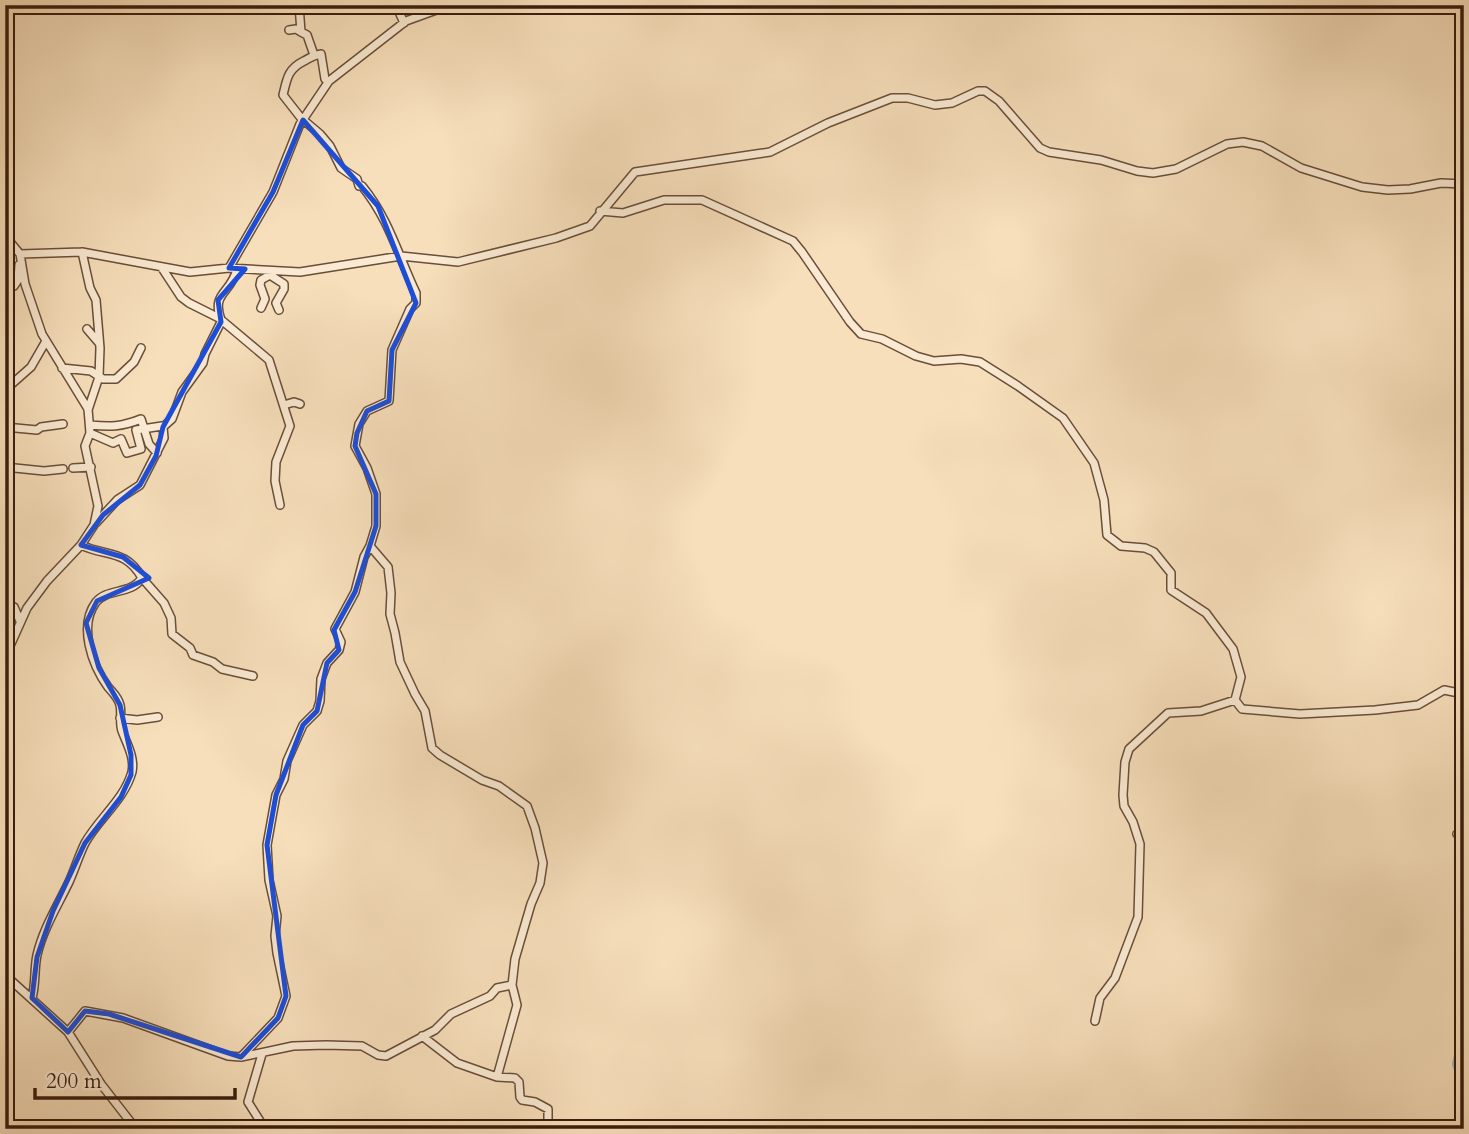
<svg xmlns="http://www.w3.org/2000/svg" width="1469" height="1134" font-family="Cardo,serif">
<rect width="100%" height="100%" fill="#f7dfbb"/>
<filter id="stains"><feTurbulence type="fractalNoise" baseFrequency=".00286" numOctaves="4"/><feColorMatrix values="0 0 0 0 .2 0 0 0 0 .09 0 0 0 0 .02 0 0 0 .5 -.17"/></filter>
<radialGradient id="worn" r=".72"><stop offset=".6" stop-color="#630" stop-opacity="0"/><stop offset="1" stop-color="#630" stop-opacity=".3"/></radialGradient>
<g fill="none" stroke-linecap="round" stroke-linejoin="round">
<!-- river -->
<path stroke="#9fbbb8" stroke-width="12" d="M1464 1039 1458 1064 1464 1080"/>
<!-- minor casing -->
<g stroke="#694e38" stroke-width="10">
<path id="minor" d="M299 5 301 32 307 35 314 55
M396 5 404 23
M289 30 296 29 301 32
M600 211 623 213 664 200H702L793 241 802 252 850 322 861 334 882 339 916 356 934 361 961 359 980 362 1018 386 1063 418 1094 463 1104 500 1107 535 1121 546 1145 548 1154 552 1171 573V590L1206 613 1233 649 1241 677 1235 700
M5 236 20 254 82 252 190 272 229 268 300 272 401 256 458 262 556 238 590 226 635 172 770 152 828 123 892 98H908L935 105 952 103 978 91H985L999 101 1040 148 1049 152 1101 160 1137 171 1153 173 1176 169 1227 144 1243 142 1262 146 1301 168 1362 187 1388 190 1410 189 1441 183 1464 184
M82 252 90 288 96 300 100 348 99 377 88 410
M162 268 181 297 189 303 219 318 269 360 290 426 276 462 275 481 280 505
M229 268 273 192 300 124 329 81 406 21 450 5
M270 275 284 284V289L276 303 279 310
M5 285 9 287 14 286 18 280 19 265
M261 308 265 299 260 285 261 280 270 275 271 271
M221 320C211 292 231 294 237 269
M87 329 99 343
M62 368 91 371 103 379H116L134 362 141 348
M5 390 31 367 46 341
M284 405 294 402 300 404
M90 425C110 427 121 427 141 419L149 444 157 453
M5 427 37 430 41 427 63 424
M90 433 113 443 121 439 127 453 141 449 136 430 162 426 163 427
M5 467 44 471 63 469
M73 468 91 467
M96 523 117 500 140 485 164 438 163 427 172 419 182 392 203 363 205 354 221 322
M142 578 164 603 171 618 172 634 190 648 193 655 213 662 222 669 253 676
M5 600 6 604 14 607 20 621
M5 657 27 608 47 581 81 545 94 525 98 506 85 446 90 433 88 409 42 334 25 284 20 254
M120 718 137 720 158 717
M1457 834 1464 833
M5 975 68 1032 85 1011 123 1018 228 1056 241 1057 293 1046 326 1045 362 1046 378 1055 386 1056 435 1030 451 1014 490 996 497 988 512 985 515 959 531 904 540 883 543 863 535 828 527 806 499 786 482 780 440 755 432 748 425 711 415 694 400 662 395 633 390 614 391 593 388 567 370 546 376 526V494L367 468 355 446 359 424 367 411 389 401 392 350 410 309 416 303V293C398 255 389 219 362 186H359L357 179 341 168 330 146 320 134 301 118 283 95C287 78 288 69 304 61 310 58 313 55 321 54L325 79 329 81
M512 985 517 1005 497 1077 515 1078 519 1082 520 1097 522 1100 535 1102 548 1109V1129
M32 998C36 983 34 969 37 955 43 929 57 907 69 882 75 869 79 855 85 843 99 818 124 800 132 772 135 758 127 744 122 731 119 722 122 713 120 705 118 697 113 693 108 687 92 665 78 626 96 602 107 588 131 595 142 578 126 549 106 557 81 545
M1095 1021 1100 998 1115 978 1138 917 1140 844 1133 822 1124 806 1123 795 1125 762 1129 749 1168 713 1201 711 1235 700 1242 709 1300 714 1375 710 1418 705 1444 690 1464 694
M68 1032 101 1084 136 1129
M422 1036 457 1063 497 1077
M262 1054 248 1102 265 1129
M241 1057 278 1018 286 996 277 953 275 936 277 916 269 880 267 845 276 795 284 779 287 761 303 725 317 711 320 701 321 679 327 663 339 650 341 642 335 629 355 592 364 557 370 546"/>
</g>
<!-- minor -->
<use href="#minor" stroke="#faead3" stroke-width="7"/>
</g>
<!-- marked area -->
<path fill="none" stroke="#1d4ed8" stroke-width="5" stroke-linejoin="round" d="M303 120 378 206 416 303 392 350 389 401 367 411 357 433 355 446 376 494V526L355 592 334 630 339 650 327 663 317 711 303 725 276 795 267 845 286 996 278 1018 241 1057 109 1014 85 1011 68 1032 32 998 37 957 53 911 85 843 121 797 131 775V755L120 705 99 668 86 623 97 601 149 578 123 557 81 545 103 515 140 485 156 456 163 427 221 322 218 300 245 269 229 268 273 192Z"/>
<!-- margin -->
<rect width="1469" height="1134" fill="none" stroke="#f7dfbb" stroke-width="28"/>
<rect x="7" y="7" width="1455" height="1120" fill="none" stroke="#3a1d0d" stroke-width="3.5"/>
<rect x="14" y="14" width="1441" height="1106" fill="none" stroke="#3a1d0d" stroke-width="2"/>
<!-- scale -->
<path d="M35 1088v10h200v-10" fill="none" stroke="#3a1d0d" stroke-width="3.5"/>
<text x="46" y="1088" font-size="21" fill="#3a1d0d" stroke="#faead3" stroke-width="5" paint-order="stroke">200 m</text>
<rect width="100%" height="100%" filter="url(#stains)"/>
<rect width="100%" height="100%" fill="url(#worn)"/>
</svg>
